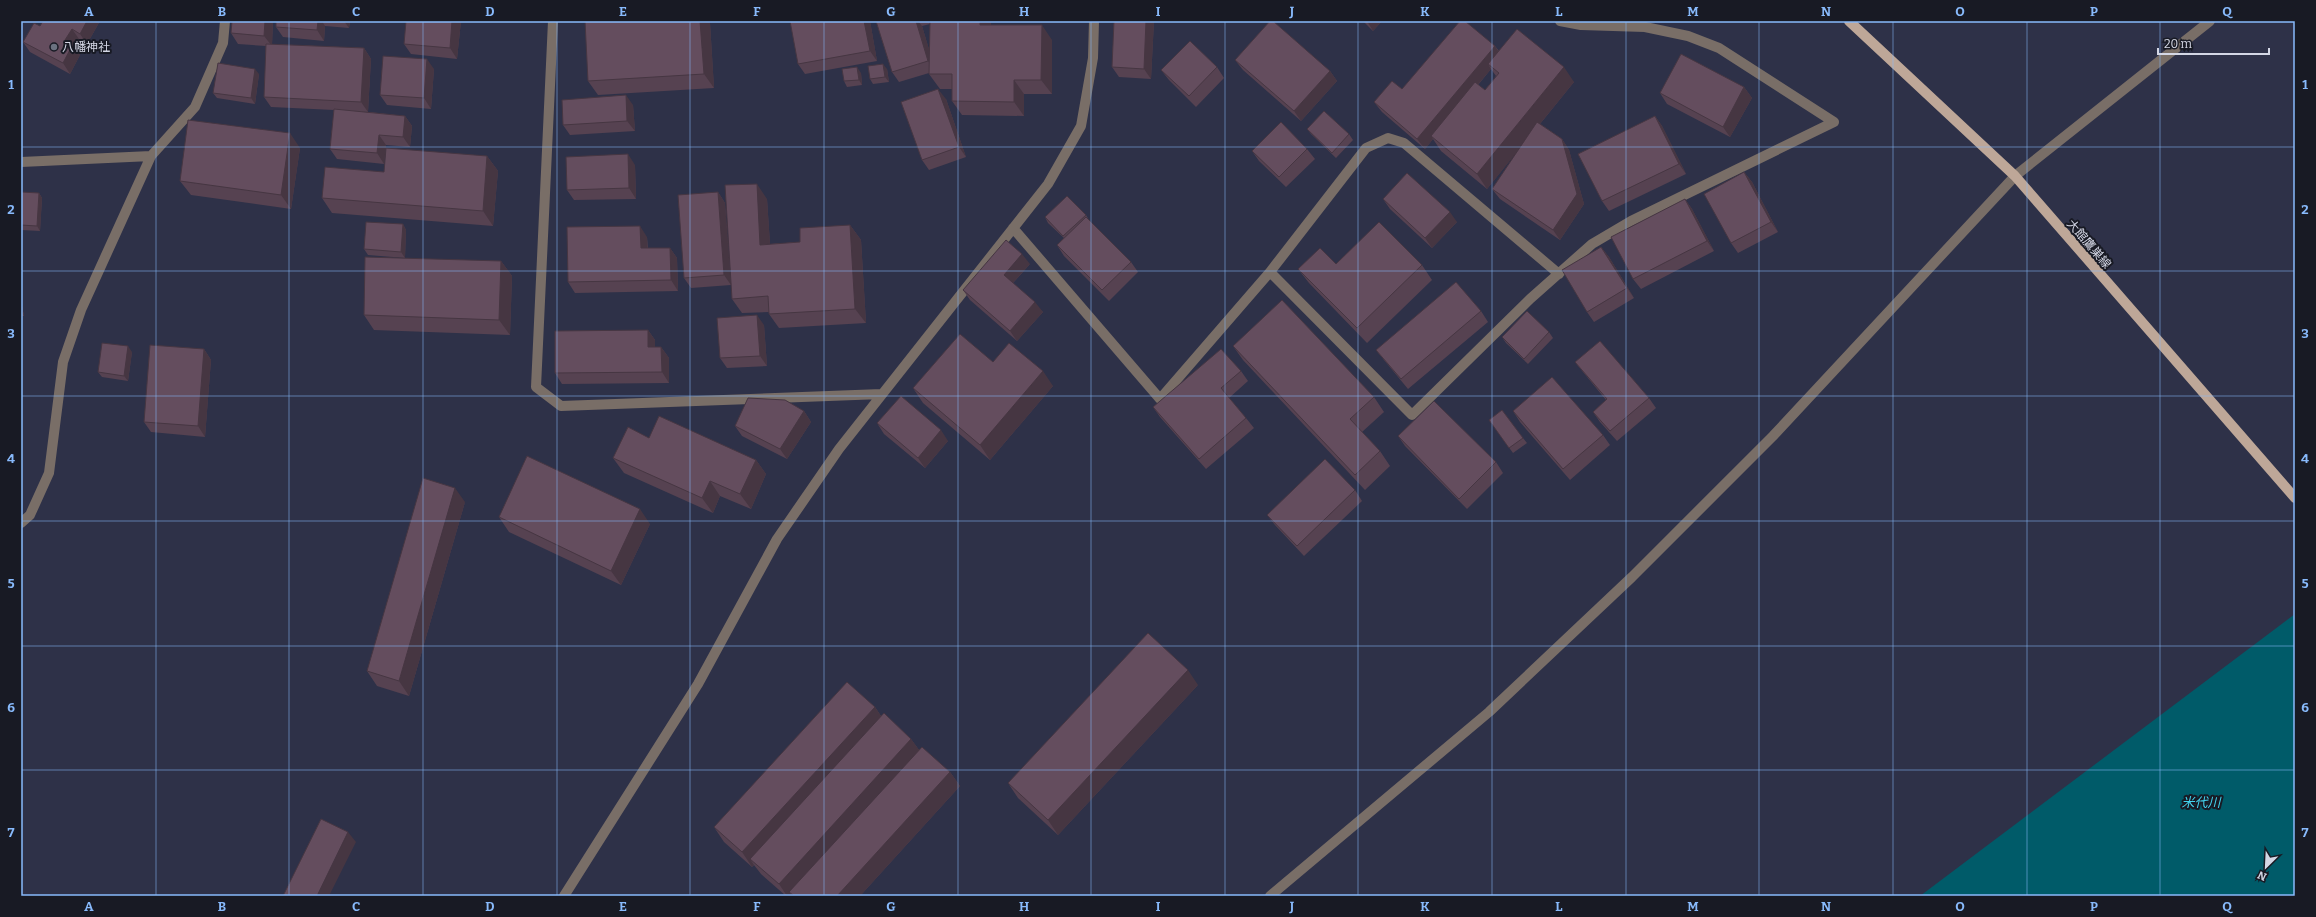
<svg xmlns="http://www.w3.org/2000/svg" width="2316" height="917" font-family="Bitter,'Noto Sans JP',serif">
<rect width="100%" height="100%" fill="#2e3148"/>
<!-- water -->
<path fill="#005b69" d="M2295 614V896H1920Z"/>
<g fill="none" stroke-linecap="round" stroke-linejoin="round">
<!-- minor -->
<path stroke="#796e67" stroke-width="10" d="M553 21 536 387 561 406 882 394
M21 162 151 156
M1013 228 1160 399 1270 272 1412 415 1530 299 1592 244 1631 221 1834 122 1719 48 1688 36 1645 27 1581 25 1560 21
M1270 272 1366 148 1388 138 1404 143 1559 274
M21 523 30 515 49 473 63 362 81 310 151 156 195 107 223 43 225 21
M564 896 698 684 777 539 839 449 1048 184 1081 126 1093 58 1094 21
M1270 896 1489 712 1632 577 1773 436 2015 176 2210 21"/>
<!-- major -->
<path stroke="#bea798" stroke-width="10" d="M1849 21 2015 176 2295 498"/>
</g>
<!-- wall -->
<path fill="#564251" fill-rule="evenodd" d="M100 21 87 44 79 39 75 47 80 55 70 74 30 52 23 42 40 26Z
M232 21H273L272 44 364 48 371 59 368 112 360 111 405 116 412 126 410 147 386 145 384 164 337 159 330 149 334 110 271 107 264 97 266 46 238 44 231 33Z
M276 21H350L349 28 325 26 324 41 283 37 276 27Z
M461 21 457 59 411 54 404 44Z
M870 21 877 61 805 74 798 64Z
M876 21H991V25L1052 40V94H1024V116L962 115 952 101V89H940L929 74V73L899 82 892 72ZM930 24V53L922 26Z
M1114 21H1154L1151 79 1119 77 1112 67Z
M1363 21H1382L1373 31Z
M710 23 714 88 598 95 588 81Z
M1495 46 1499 51 1574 82 1540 124 1562 139 1569 150 1584 204 1560 240 1500 199 1492 189 1519 149 1487 189 1441 151 1433 139 1425 149 1382 112 1374 102ZM1491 69 1496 76 1485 90 1478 85Z
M1235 60 1330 71 1337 81 1301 121 1243 70Z
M1217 67 1224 78 1196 107 1169 80 1161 70Z
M434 69 431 109 387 105 380 95Z
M887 69 889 82 873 84 870 79Z
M861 73 862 85 847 87 844 81Z
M259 74 255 104 217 98 213 93Z
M1744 87 1752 98 1730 137 1667 104 1660 93Z
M946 99 966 157 929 170 922 160Z
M633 105 635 131 570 135 563 125Z
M1655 116 1662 126 1686 174 1609 211 1602 201Z
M1307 129 1349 134 1353 140 1336 158 1311 134Z
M300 148 291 209 191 195 180 181Z
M1307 149 1315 159 1286 187 1259 161 1252 151Z
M487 156 498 171 493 226 332 213 322 198 384 172Z
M635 165 636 199 574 200 567 190Z
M1744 172 1752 182 1778 232 1738 253 1731 243Z
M21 192 39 193 42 198 40 231 21 230Z
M718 192 725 203 731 285 691 288 684 278Z
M767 199 770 244 800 242 850 225 861 240 866 323 779 328 769 314V312L742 313 732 299Z
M1383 199 1457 222 1432 248 1390 209Z
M1685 199 1692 209 1714 251 1641 289 1633 279Z
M1086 215 1089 220 1131 262 1138 272 1109 301 1064 256 1057 245 1064 238 1048 223 1045 217Z
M403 224 406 230 405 258 368 255 364 249Z
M647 237 648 248H670L677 258 678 291 575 293 568 282Z
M1601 247 1609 257 1634 298 1594 322 1587 312Z
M501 261 512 276 510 335 374 330 364 315Z
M1030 264 1013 283 1043 312 1017 341 970 300 963 290Z
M1336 264 1422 265 1432 280 1367 343 1309 283 1298 269Z
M21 301 24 316H21Z
M1481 311 1488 322 1408 389 1384 360 1376 350Z
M764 325 767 366 727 368 720 358Z
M648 330 655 340V347H661L669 358V383L562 384 555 373Z
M1549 332 1553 338 1528 364 1506 343 1502 337Z
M1233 346 1374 397 1384 412 1362 432 1380 451 1390 466 1365 490 1243 360Z
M204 349 211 360 205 437 151 432 144 422Z
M132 352 128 381 102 377 98 372Z
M993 362 1053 386 990 460 923 403 913 388Z
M1575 362 1649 398 1656 408 1617 441 1600 422 1593 412 1606 400 1583 372Z
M1241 371 1248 381 1229 398 1246 418 1254 428 1206 469 1160 417 1153 407Z
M804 411 811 422 787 459 742 436 735 426Z
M1513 411 1603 435 1610 445 1570 480 1520 422Z
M1489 420 1523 438 1527 443 1513 453Z
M877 423 948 441 925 468 884 434Z
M1398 436 1496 462 1503 473 1467 509 1405 446Z
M649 438 756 460 766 474 751 509 720 496 713 513 624 473 613 458Z
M1355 490 1362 501 1304 556 1275 525 1267 515Z
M465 502 409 696 377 686 367 671Z
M499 517 650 524 621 585 509 532Z
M1198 685 1058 835 1018 798 1008 783Z
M875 707 881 716 911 739 919 750 950 772 960 786 860 896H786L761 874 754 865 752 867 724 842 714 827Z"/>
<!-- shaded-wall -->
<path fill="#463642" d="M87 21H100L87 44 80 34Z
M265 21H273L272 46 264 36Z
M318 21H322L325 26 324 41 317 30Z
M344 21H350L349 28Z
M452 21H461L457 59 450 48Z
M700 21H708L710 23 714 88 704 74Z
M864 21H870L877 61 870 51Z
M916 21H918L922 26 936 72 928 61Z
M980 21H991L990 40 980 25Z
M1146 21H1154L1151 79 1144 69Z
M1367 21H1382L1373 31Z
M1042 25 1052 40V94L1041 80Z
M72 29 79 39 75 47 80 55 70 74 63 63 65 40Z
M1495 46 1502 57 1488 64 1491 69 1433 138 1431 136 1433 139 1425 149 1417 139Z
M364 48 371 59 368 112 361 102Z
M427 59 434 69 431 109 424 98Z
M883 64 887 69 889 82 885 77Z
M857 67 861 73 862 85 859 80Z
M1564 67 1574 82 1487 189 1477 174Z
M255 69 259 74 255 104 251 98Z
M1330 71 1337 81 1301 121 1294 111Z
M1014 80 1024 94V116L1014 102Z
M1744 87 1752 98 1730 137 1723 127Z
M938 89 946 99 966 157 959 147Z
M626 95 633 105 635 131 627 121Z
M405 116 412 126 410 147 403 137Z
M1655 116 1662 126 1686 174 1679 164Z
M290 133 300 148 291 209 281 195Z
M379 135 386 145 384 164 377 153Z
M1562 139 1569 150 1584 204 1560 240 1553 230Z
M628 154 635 165 636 199 629 188Z
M487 156 498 171 493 226 483 211Z
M1744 172 1752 182 1778 232 1771 222Z
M757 184 767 199 771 259 760 245Z
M718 192 725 203 731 285 724 275Z
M39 193 42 198 40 231 37 226Z
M1685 199 1692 209 1714 251 1707 241Z
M1450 212 1457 222 1432 248 1425 238Z
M403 224 406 230 405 258 401 252Z
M850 225 861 240 866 323 855 309Z
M640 226 647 237 648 258 641 248Z
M1601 247 1609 257 1634 298 1627 288Z
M670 248 677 258 678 291 671 280Z
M1022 254 1030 264 1011 285 1004 275Z
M501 261 512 276 510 335 499 320Z
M21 301 24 316 21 312Z
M1035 302 1043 312 1017 341 1010 331Z
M757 315 764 325 767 366 760 356Z
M648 330 655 340V358L648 347Z
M128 346 132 352 128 381 124 376Z
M661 347 669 358V383L662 372Z
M204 349 211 360 205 437 198 426Z
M1043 371 1053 386 990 460 980 445Z
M804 411 811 422 787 459 780 449Z
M941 430 948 441 925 468 918 458Z
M756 460 766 474 751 509 740 494Z
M710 481 720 496 713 513 702 498Z
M455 488 465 502 409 696 399 681Z
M640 509 650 524 621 585 611 571Z
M1188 670 1198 685 1058 835 1048 820Z
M875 707 885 722 750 859 754 865 752 867 742 852Z
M911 739 922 754 789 892 792 896H787L779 884Z
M950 772 960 786 860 896H837Z
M348 832 356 842 329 896H317Z"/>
<!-- building -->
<path fill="#644d5e" stroke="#463642" d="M43 21H87L80 34 72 29 65 40 73 44 63 63 23 42 34 23 40 26Z
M232 21H265L264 36 231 33Z
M276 21H318L317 30 276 27Z
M406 21H452L450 48 404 44Z
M585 21H700L704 74 588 81Z
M790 21H864L870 51 798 64Z
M876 21H916L928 61 892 72Z
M930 21H980V25H1042L1041 80H1014V102L952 101V74H929Z
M1114 21H1146L1144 69 1112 67Z
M1270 21H1273L1330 71 1294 111 1235 60Z
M1460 21H1465L1495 46 1417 139 1374 102 1392 81 1402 89Z
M1517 29 1564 67 1477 174 1431 136 1475 82 1485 90 1499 73 1488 64Z
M1190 41 1217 67 1189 96 1161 70Z
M266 44 364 48 361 102 264 97Z
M1681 54 1744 87 1723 127 1660 93Z
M383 56 427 59 424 98 380 95Z
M218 63 255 69 251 98 213 93Z
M883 64 885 77 870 79 868 66Z
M857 67 859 80 844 81 842 69Z
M938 89 959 147 922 160 901 102Z
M626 95 627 121 563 125 562 100Z
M334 109 405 116 403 137 379 135 377 153 330 149Z
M1324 111 1349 134 1332 153 1307 129Z
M1655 116 1679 164 1602 201 1578 154Z
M188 120 290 133 281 195 180 181Z
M1281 122 1307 149 1279 177 1252 151Z
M1537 122 1562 139 1577 194 1553 230 1492 189Z
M386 148 487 156 483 211 322 198 325 167 384 172Z
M628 154 629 188 567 190 566 157Z
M1744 172 1771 222 1731 243 1704 194Z
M1407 173 1450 212 1425 238 1383 199Z
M757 184 760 245 800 242V228L850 225 855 309 769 314 768 296 732 299 725 185Z
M21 192 39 193 37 226 21 225Z
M718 192 724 275 684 278 678 195Z
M1067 196 1086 215 1063 236 1045 217Z
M1685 199 1707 241 1633 279 1611 237Z
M1086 217 1131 262 1102 290 1057 245Z
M366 222 403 224 401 252 364 249Z
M1379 222 1422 265 1357 328 1298 269 1320 248 1336 264Z
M640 226 641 248H670L671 280 568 282 567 227Z
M1006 240 1022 254 1004 275 1035 302 1010 331 963 290Z
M1601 247 1627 288 1587 312 1562 270Z
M365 257 501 261 499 320 364 315Z
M1456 282 1481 311 1401 379 1376 350Z
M1282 300 1374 397 1350 419 1380 451 1355 475 1233 346Z
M1527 311 1549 332 1524 359 1502 337Z
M757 315 760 356 720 358 717 318Z
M648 330V347H661L662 372 555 373V331Z
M960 334 993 362 1009 343 1043 371 980 445 913 388Z
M1600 341 1649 398 1610 431 1593 412 1607 399 1575 362Z
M102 343 128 346 124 376 98 372Z
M150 345 204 349 198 426 144 422Z
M1221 349 1241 371 1221 388 1246 418 1199 459 1153 407Z
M1552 377 1603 435 1563 469 1513 411Z
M901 396 941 430 918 458 877 423Z
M748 398 785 400 804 411 780 449 735 426Z
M1434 401 1496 462 1459 499 1398 436Z
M1502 410 1523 438 1509 448 1489 420Z
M659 416 756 460 740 494 710 481 702 498 613 458 628 427 649 438Z
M527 456 640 509 611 571 499 517Z
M1325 459 1355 490 1297 546 1267 515Z
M423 478 455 488 399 681 367 671Z
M1148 633 1188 670 1048 820 1008 783Z
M847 682 875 707 742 852 714 827Z
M884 713 911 739 779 884 750 859Z
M922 747 950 772 837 896H794L789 892Z
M321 819 348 832 317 896H283Z"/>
<!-- grid -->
<path fill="none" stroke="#88bafc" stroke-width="1" stroke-opacity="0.55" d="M156 21V896M289 21V896M423 21V896M557 21V896M690 21V896M824 21V896M958 21V896M1091 21V896M1225 21V896M1358 21V896M1492 21V896M1626 21V896M1759 21V896M1893 21V896M2027 21V896M2160 21V896M21 147H2295M21 271H2295M21 396H2295M21 521H2295M21 646H2295M21 770H2295"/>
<!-- markers -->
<circle fill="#6b7280" stroke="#181a24" stroke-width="1.5" cx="54" cy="47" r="4"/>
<g text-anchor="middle" stroke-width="4" stroke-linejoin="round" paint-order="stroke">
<!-- poi labels -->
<g font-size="12" fill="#d4d7e5" stroke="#181a24" text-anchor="start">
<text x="62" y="51">八幡神社</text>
</g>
<!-- street labels -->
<g font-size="12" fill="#d4d7e5" stroke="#181a24">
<text transform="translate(2089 244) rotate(49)" y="4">大館鷹巣線</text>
</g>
<!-- water labels -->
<g font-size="13" font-style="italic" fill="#43d4ef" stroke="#181a24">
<text x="2201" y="807">米代川</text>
</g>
</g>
<!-- border -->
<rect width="2316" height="917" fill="none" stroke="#181a24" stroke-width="44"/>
<!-- north arrow -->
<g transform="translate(2266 867) rotate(204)" stroke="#181a24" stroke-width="3" paint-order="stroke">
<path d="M0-3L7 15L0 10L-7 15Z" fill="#d4d7e5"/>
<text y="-6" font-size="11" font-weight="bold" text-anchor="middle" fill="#d4d7e5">N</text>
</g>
<!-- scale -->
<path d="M2158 48v6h111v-6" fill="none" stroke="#d4d7e5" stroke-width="2"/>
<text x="2164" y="48" font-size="12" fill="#d4d7e5" stroke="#181a24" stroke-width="3" paint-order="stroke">20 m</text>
<rect x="22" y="22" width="2272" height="873" fill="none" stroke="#88bafc" stroke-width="1.5"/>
<g font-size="13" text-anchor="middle" font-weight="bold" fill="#88bafc">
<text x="89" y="16">A</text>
<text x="222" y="16">B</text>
<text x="356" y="16">C</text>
<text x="490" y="16">D</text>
<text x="623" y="16">E</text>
<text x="757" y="16">F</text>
<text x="891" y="16">G</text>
<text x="1024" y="16">H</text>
<text x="1158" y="16">I</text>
<text x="1292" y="16">J</text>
<text x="1425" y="16">K</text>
<text x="1559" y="16">L</text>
<text x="1693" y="16">M</text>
<text x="1826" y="16">N</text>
<text x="1960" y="16">O</text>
<text x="2094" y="16">P</text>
<text x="2227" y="16">Q</text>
<text x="11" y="89">1</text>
<text x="2305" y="89">1</text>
<text x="11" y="214">2</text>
<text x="2305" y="214">2</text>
<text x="11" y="338">3</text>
<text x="2305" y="338">3</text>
<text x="11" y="463">4</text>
<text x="2305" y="463">4</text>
<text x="11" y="588">5</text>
<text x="2305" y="588">5</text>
<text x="11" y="712">6</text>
<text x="2305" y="712">6</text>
<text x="11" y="837">7</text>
<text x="2305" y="837">7</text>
<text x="89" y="911">A</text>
<text x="222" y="911">B</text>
<text x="356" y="911">C</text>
<text x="490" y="911">D</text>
<text x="623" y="911">E</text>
<text x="757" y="911">F</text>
<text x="891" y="911">G</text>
<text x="1024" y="911">H</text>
<text x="1158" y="911">I</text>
<text x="1292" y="911">J</text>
<text x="1425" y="911">K</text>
<text x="1559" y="911">L</text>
<text x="1693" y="911">M</text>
<text x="1826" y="911">N</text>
<text x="1960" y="911">O</text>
<text x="2094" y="911">P</text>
<text x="2227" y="911">Q</text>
</g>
</svg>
